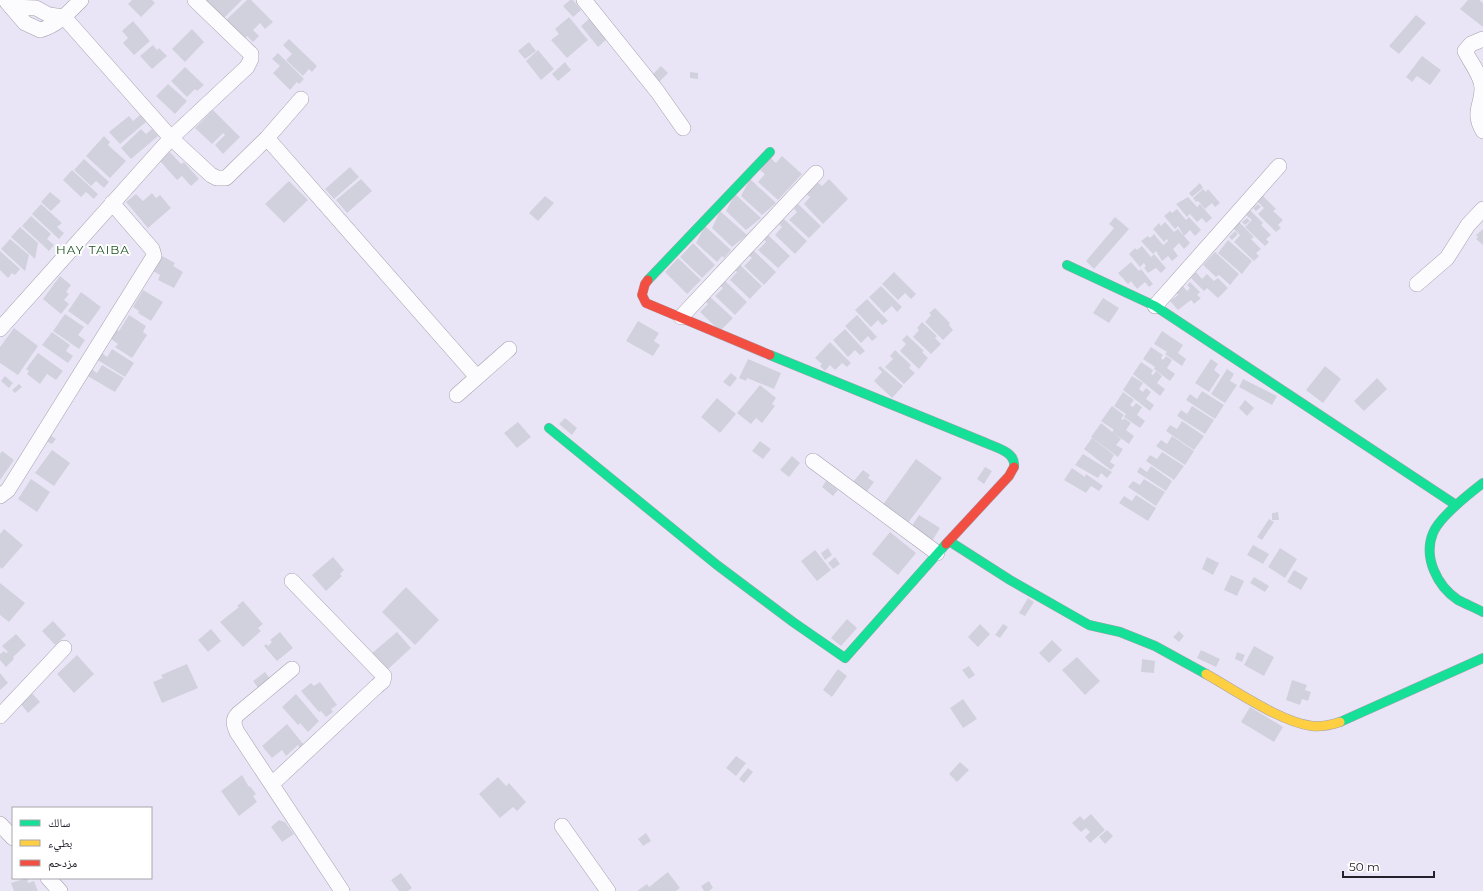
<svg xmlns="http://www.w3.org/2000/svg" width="1483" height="891" font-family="Montserrat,'Noto Naskh Arabic',sans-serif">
<rect width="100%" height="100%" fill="#eae5f6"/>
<!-- building -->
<path fill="#d1d1de" d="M132 0H152L155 3 141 17 128 4Z
M204 0H242L223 19Z
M247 0H251L273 22 265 29 260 23 253 30 259 36 253 42 247 36 242 41 225 21Z
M570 0H573L581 10 573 17 563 6Z
M1468 0H1479L1483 3V27L1460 9Z
M1416 15 1426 23 1399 54 1389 46Z
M569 17 588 40 567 58 551 40 559 34 555 29Z
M590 18 607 39 598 47 581 26Z
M133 21 150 41 134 55 123 43 128 38 122 31Z
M192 29 204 42 185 62 172 49Z
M289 39 317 66 312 72 309 69 303 76 286 60 292 54 283 45Z
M529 42 536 51 525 59 518 51Z
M153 45 157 50 159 48 167 56 152 69 140 56Z
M538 50 554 69 541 80 526 61Z
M278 53 304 79 299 84 297 82 290 90 273 73 280 66 272 59Z
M1422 56 1441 70 1430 85 1417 76 1412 82 1406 77Z
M565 62 571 70 558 81 552 74Z
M661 66 668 73 658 83 651 76Z
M185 67 204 85 197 91 195 89 187 97 171 81Z
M690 72 698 73V79L690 78Z
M168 84 187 101 175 114 156 96Z
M213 110 240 137 223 154 215 145 225 135 223 133 212 144 195 128Z
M140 115 146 122 120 144 109 132 129 116 133 121Z
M141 129 146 134 152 129 158 136 131 159 121 148Z
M104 136 110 142 108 145 126 161 110 178 86 156Z
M170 152 181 164 184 162 199 179 191 186 182 176 177 180 160 161Z
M782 156 802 174 778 200 758 182 765 174 760 170 771 158 776 163Z
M84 159 109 182 104 188 96 181 91 186 74 170Z
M350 167 359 177 334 199 325 189Z
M72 170 98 194 94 199 86 192 81 197 63 180Z
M361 179 372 191 347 213 336 200Z
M750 179 776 203 762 215 741 196Z
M829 179 848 199 823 224 804 204 810 197 805 193 816 181 822 186Z
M289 181 308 200 284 223 265 204Z
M1200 183 1203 188 1192 197 1189 193Z
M1203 189 1206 192 1208 189 1220 203 1215 207 1212 203 1205 209 1198 201 1196 202 1193 198Z
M50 192 61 201 51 211 41 202Z
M152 193 156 198 160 195 171 208 148 228 126 202 136 194 143 201Z
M735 194 761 218 746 230 726 211Z
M1261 194 1276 209 1273 211 1283 220 1278 225 1281 228 1276 232 1258 214 1264 208 1257 201Z
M545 196 554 203 538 221 529 213Z
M1188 197 1197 207 1200 204 1212 218 1206 223 1202 218 1197 222 1190 214 1187 217 1176 204Z
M41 204 62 223 57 227 64 233 59 239 32 214Z
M798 204 821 226 809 238 789 220 797 212 794 209Z
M1258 204 1261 207 1256 211 1253 208Z
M1177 209 1186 220 1189 217 1201 230 1195 236 1190 230 1184 236 1178 226 1175 229 1164 216 1170 211 1172 213Z
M1250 210 1263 223 1261 225 1271 235 1266 239 1269 242 1265 246 1245 227 1252 220 1246 215Z
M720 211 747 235 732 247 712 228Z
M31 216 51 234 47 239 54 245 49 251 22 226Z
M1115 217 1129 229 1094 269 1086 261 1114 228 1109 224Z
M1247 218 1250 221 1245 225 1242 222Z
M784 219 807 241 795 254 775 235 782 227 779 224Z
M1165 222 1174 232 1178 229 1190 243 1184 249 1179 243 1173 249 1178 256 1172 261 1168 256 1162 261 1156 251 1153 254 1141 241 1148 236 1150 238 1154 234 1163 245 1167 242 1168 241 1167 239 1164 242 1153 229 1159 223 1161 226Z
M1239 222 1254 237 1251 239 1261 249 1256 253 1259 256 1254 261 1234 242 1240 235 1233 228Z
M705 226 731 250 724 258 722 256 717 262 696 243Z
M20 227 38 243 35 259 11 237Z
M1483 229V245L1476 239 1478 237 1476 235Z
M1235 231 1238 234 1232 240 1229 237Z
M767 234 790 256 778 268 758 250 766 242 763 238Z
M10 239 29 255 25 271 1 249Z
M1228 240 1252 261 1242 274 1218 253Z
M693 243 715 265 702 278 680 257Z
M1142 246 1151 257 1154 254 1166 268 1161 273 1156 268 1148 273 1144 268 1146 266 1144 263 1140 267 1129 254 1135 248 1137 250Z
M753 250 776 272 764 285 744 266 752 258 748 255Z
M0 251 20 269 15 275 12 273 8 278 0 270Z
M1215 252 1239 274 1230 285 1219 275 1216 277 1203 265Z
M162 256 175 263 173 266 183 272 174 288 158 280 160 275 153 271Z
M678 258 701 280 687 294 665 272Z
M1131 262 1139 271 1141 269 1153 284 1149 287 1145 282 1137 289 1131 281 1128 284 1118 273Z
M739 264 762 286 750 299 730 280 737 272 734 269Z
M894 272 916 294 911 299 905 293 898 300 882 284Z
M1196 272 1202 279 1207 274 1214 281 1218 278 1228 288 1218 298 1207 288 1204 291 1191 278Z
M60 276 71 285 66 292 69 294 64 300 69 304 61 314 43 299Z
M724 280 747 302 735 315 715 296 723 288 719 285Z
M1190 282 1200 292 1197 295 1201 298 1194 304 1191 300 1178 310 1170 301 1178 295 1174 290 1181 284 1187 291 1190 288 1187 285Z
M881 286 902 307 897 312 892 306 884 313 869 297Z
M143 290 163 302 151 321 138 313 139 311 133 307Z
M81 292 101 307 88 325 68 311Z
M709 296 733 318 720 331 700 312 708 304 705 301Z
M1103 298 1119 308 1109 323 1093 313Z
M867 299 888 321 882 325 878 320 871 327 855 310Z
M935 308 950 323 949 325 953 330 943 340 925 322 931 315 929 313Z
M65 314 84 327 78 335 85 340 79 349 53 331Z
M129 315 146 326 143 332 147 335 132 358 115 347 118 344 111 339 116 330 119 331Z
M857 315 877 337 872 341 868 336 861 343 845 326Z
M638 321 659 333 654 341 660 345 653 356 626 341Z
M922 322 937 336 935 338 941 344 931 354 913 337 919 330 917 328Z
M14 328 38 346 18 375 0 363V347Z
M845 329 865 351 860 355 855 350 848 357 833 340Z
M1162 331 1183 345 1178 353 1186 359 1182 366 1165 354 1167 352 1154 344Z
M52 332 70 345 66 351 73 356 68 363 42 345Z
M907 335 924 351 922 352 928 358 919 369 900 351 906 344 902 340Z
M830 342 851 363 847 367 842 363 835 370 830 365 825 371 820 366 822 364 815 358Z
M1151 347 1163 355 1161 358 1163 360 1166 356 1172 360 1167 368 1175 374 1170 381 1154 369 1155 367 1143 359Z
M112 349 134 363 125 377 96 359 101 352 107 357Z
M895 350 911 365 909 368 915 373 904 384 885 367 893 359 890 356Z
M38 353 63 371 56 380 47 374 40 384 27 374 29 371 26 369Z
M748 359 781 373 774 389 747 378 746 381 739 378Z
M1211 359 1218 364 1214 370 1220 375 1209 392 1195 383Z
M1141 362 1153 370 1151 374 1153 375 1156 371 1162 376 1157 383 1165 389 1160 396 1133 374Z
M102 365 124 378 115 392 86 375 90 368 97 373Z
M880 366 903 386 892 398 874 381 882 372 878 368Z
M1325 366 1341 379 1323 403 1306 390Z
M1227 369 1234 374 1230 381 1237 385 1225 403 1211 394Z
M731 373 737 378 730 387 723 382Z
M5 376 13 383 9 388 1 381Z
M1132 376 1143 383 1139 389 1143 392 1146 388 1151 392 1146 399 1154 405 1150 411 1123 390Z
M1377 378 1387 389 1364 411 1354 401Z
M1243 379 1277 396 1272 405 1239 387Z
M19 384 22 387 15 393 12 390Z
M760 385 776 398 772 404 775 406 762 423 756 418 751 424 737 413Z
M1202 391 1224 405 1215 419 1186 400 1190 394 1197 399Z
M1123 392 1134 400 1130 405 1133 407 1136 403 1142 407 1137 415 1145 421 1140 428 1124 417 1126 414 1114 406Z
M717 398 736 414 720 433 701 417Z
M1245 400 1254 408 1247 416 1239 408Z
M1112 406 1124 415 1121 419 1123 420 1124 418 1131 423 1126 430 1134 436 1129 444 1112 432 1114 430 1101 421Z
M1192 406 1214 420 1205 434 1177 416 1181 410 1187 414Z
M565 418 577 428 572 435 559 424Z
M1182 421 1204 436 1194 450 1166 431 1170 425 1177 429Z
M518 422 531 437 517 448 504 433Z
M1101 423 1121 439 1116 445 1123 449 1118 457 1091 437Z
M50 435 56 439 52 444 46 441Z
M1172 436 1194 451 1185 465 1156 446 1161 440 1167 444Z
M1092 438 1114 455 1110 462 1115 465 1111 470 1084 449Z
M760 441 771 449 763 459 752 451Z
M52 450 70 463 54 486 35 473Z
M2 451 14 460 0 480V454Z
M1162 452 1184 466 1174 480 1146 461 1150 455 1157 459Z
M1083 454 1112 472 1107 478 1101 473 1098 478 1075 465Z
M792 456 800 463 789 477 780 470Z
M916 459 942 478 907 524 882 506Z
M1151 466 1172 481 1166 491 1137 472 1140 467 1147 472Z
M985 467 992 471 984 484 977 479Z
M1072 468 1085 477 1086 474 1103 486 1099 491 1091 486 1086 493 1064 480Z
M863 470 870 475 868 478 874 482 865 494 852 483Z
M31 479 50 492 37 512 18 499Z
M1144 479 1165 492 1156 506 1128 487 1133 481 1140 485Z
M826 481 838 490 833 496 822 487Z
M1136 495 1156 508 1148 521 1119 503 1124 496 1132 501Z
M1278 512 1279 520H1272V513Z
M919 515 940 528 931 543 910 529Z
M1269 519 1274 522 1262 540 1257 537Z
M4 529 23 545 2 569 0 567V534Z
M890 532 916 553 898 575 872 554Z
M1253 545 1269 554 1263 564 1247 555Z
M828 548 832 555 825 560 821 553Z
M1280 548 1297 559 1285 578 1268 567Z
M815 550 831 570 817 581 801 561Z
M333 557 344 570 340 574 342 576 326 591 312 575Z
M835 557 840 564 833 569 828 563Z
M1207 557 1219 563 1213 575 1202 569Z
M1294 570 1308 578 1301 590 1287 582Z
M1231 575 1244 581 1237 596 1224 590Z
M1254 577 1269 586 1265 592 1250 583Z
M0 583 25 603 9 622 0 615Z
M406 587 439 620 415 645 382 612Z
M1028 598 1034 602 1025 616 1019 613Z
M243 601 263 624 258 628 261 631 243 647 220 622 239 607 237 606Z
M847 619 857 628 841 646 831 638Z
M53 621 66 635 55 645 42 631Z
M980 624 990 634 978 647 968 637Z
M1003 624 1008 627 1000 638 995 635Z
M211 629 221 641 208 652 198 640Z
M1179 631 1184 636 1179 642 1173 637Z
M280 632 293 648 277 661 264 646 266 644 268 646 272 642 270 640Z
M397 632 411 648 386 671 371 654Z
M16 634 26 645 13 657 14 659 6 667 0 660V654L4 651 6 653 8 652 2 646Z
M1052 640 1062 650 1049 663 1039 653Z
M1254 646 1274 657 1264 676 1244 665Z
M1201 650 1220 659 1216 667 1197 658Z
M1237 652 1245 655 1242 662 1235 659Z
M77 655 94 674 74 693 57 674Z
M1077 657 1100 681 1085 695 1062 670Z
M1142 659 1155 661 1154 673 1141 672Z
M187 664 198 688 162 703 153 682 163 678 161 675Z
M969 666 975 675 969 679 962 670Z
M838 669 847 676 832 697 823 690Z
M265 672 271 680 259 689 253 681Z
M0 673 8 683 0 690Z
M1292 680 1307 685 1305 690 1311 692 1308 701 1302 699 1300 705 1286 700Z
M320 682 337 705 331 709 333 712 326 717 321 711 319 712 301 691 311 683 314 686Z
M31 692 40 702 28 713 20 703Z
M296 694 319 721 308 732 300 723 298 725 282 707Z
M963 699 977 719 963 728 950 708Z
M1250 707 1283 727 1274 742 1241 722Z
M287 724 304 745 300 748 298 745 286 756 282 750 272 758 262 746Z
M736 756 746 763 736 776 726 768Z
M960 762 969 770 957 782 949 774Z
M748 768 753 772 744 783 739 779Z
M242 775 249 787 250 786 256 794 253 796 257 802 239 816 221 791Z
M498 777 506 786 509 783 526 802 517 811 513 807 500 818 479 794Z
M1091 814 1105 830 1090 843 1085 837 1090 832 1086 828 1081 832 1072 823 1080 816 1084 820Z
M279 820 285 822 294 834 282 842 271 827Z
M1107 830 1113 836 1105 844 1099 837Z
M646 833 651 841 643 846 638 839Z
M668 872 680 888 676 891H637L647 884 649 887Z
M401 873 412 888 408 891H399L391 880Z
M27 878 28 883 34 881 38 891H14L11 883Z
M709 881 713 888 709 891H704L701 886Z"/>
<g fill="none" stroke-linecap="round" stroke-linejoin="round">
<!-- street casing -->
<g stroke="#a4a0ac" stroke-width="16">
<path id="street" d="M584 0 657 91 683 128
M7 2 25 23 40 30C58 25 68 13 81 0
M11 7 36 8 49 15 64 17 171 138 211 175 217 178H226L267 138 301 99
M1483 39 1471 44 1465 51C1470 62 1482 76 1482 88 1482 106 1472 112 1483 131
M267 138 477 377
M1417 284 1447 258 1468 225 1483 209
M1155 306 1279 166
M681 317 816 173
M0 329 171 138 247 67 251 59V54L195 0
M457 395 509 349
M813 461 937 553
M0 496 8 490 154 256 152 249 112 203
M292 669 238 714C232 720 234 725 237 732L342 891
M0 716 64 648
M272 784 377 686 383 681 384 676 292 581
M0 824 13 838
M562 826 608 891
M48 878 60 891"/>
</g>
<!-- fast casing -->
<g stroke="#a4a0ac" stroke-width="10">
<path id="fast" d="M1067 265 1155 306 1456 505
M648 280 770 152
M770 355 986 443C997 448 1016 452 1014 467
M549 428 717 565 793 622 845 658 946 544
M1483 483C1470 493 1439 518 1433 533 1423 557 1437 586 1458 600 1466 604 1475 608 1483 612
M949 541 1010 580 1089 625 1120 632 1155 646 1206 674
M1340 722 1483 658"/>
</g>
<!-- slow casing -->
<g stroke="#a4a0ac" stroke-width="10">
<path id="slow" d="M1206 674C1235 690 1280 722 1312 726 1321 727 1331 725 1340 722"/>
</g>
<!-- jam casing -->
<g stroke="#a4a0ac" stroke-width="10">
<path id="jam" d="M648 280 645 284 642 295 646 303 770 355
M946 544 1009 476 1014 467"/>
</g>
<!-- street -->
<use href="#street" stroke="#fcfbfe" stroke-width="15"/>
<!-- fast -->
<use href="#fast" stroke="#16e098" stroke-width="9"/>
<!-- slow -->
<use href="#slow" stroke="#ffcf43" stroke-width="9"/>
<!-- jam -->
<use href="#jam" stroke="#f24e42" stroke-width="9"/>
</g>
<g text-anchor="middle" stroke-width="4" stroke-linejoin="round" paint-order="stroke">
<!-- neighbourhood labels -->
<g font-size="12" letter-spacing="1" fill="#1c531f" stroke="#fff">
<text x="93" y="254">HAY TAIBA</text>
</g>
</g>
<!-- legend -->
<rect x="12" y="807" width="140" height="72" fill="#ffffff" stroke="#a7a6ab"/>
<rect x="20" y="820" width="20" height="6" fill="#16e098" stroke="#a7a6ab"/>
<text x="48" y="827" font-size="12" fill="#24202c">سالك</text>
<rect x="20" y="840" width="20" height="6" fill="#ffcf43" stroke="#a7a6ab"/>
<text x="48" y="847" font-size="12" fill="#24202c">بطيء</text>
<rect x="20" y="860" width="20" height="6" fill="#f24e42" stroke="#a7a6ab"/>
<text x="48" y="867" font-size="12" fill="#24202c">مزدحم</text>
<!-- scale -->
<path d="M1343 871v6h91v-6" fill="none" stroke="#24202c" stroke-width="2"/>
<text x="1349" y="871" font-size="12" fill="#24202c" stroke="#ffffff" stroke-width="3" paint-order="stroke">50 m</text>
</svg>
